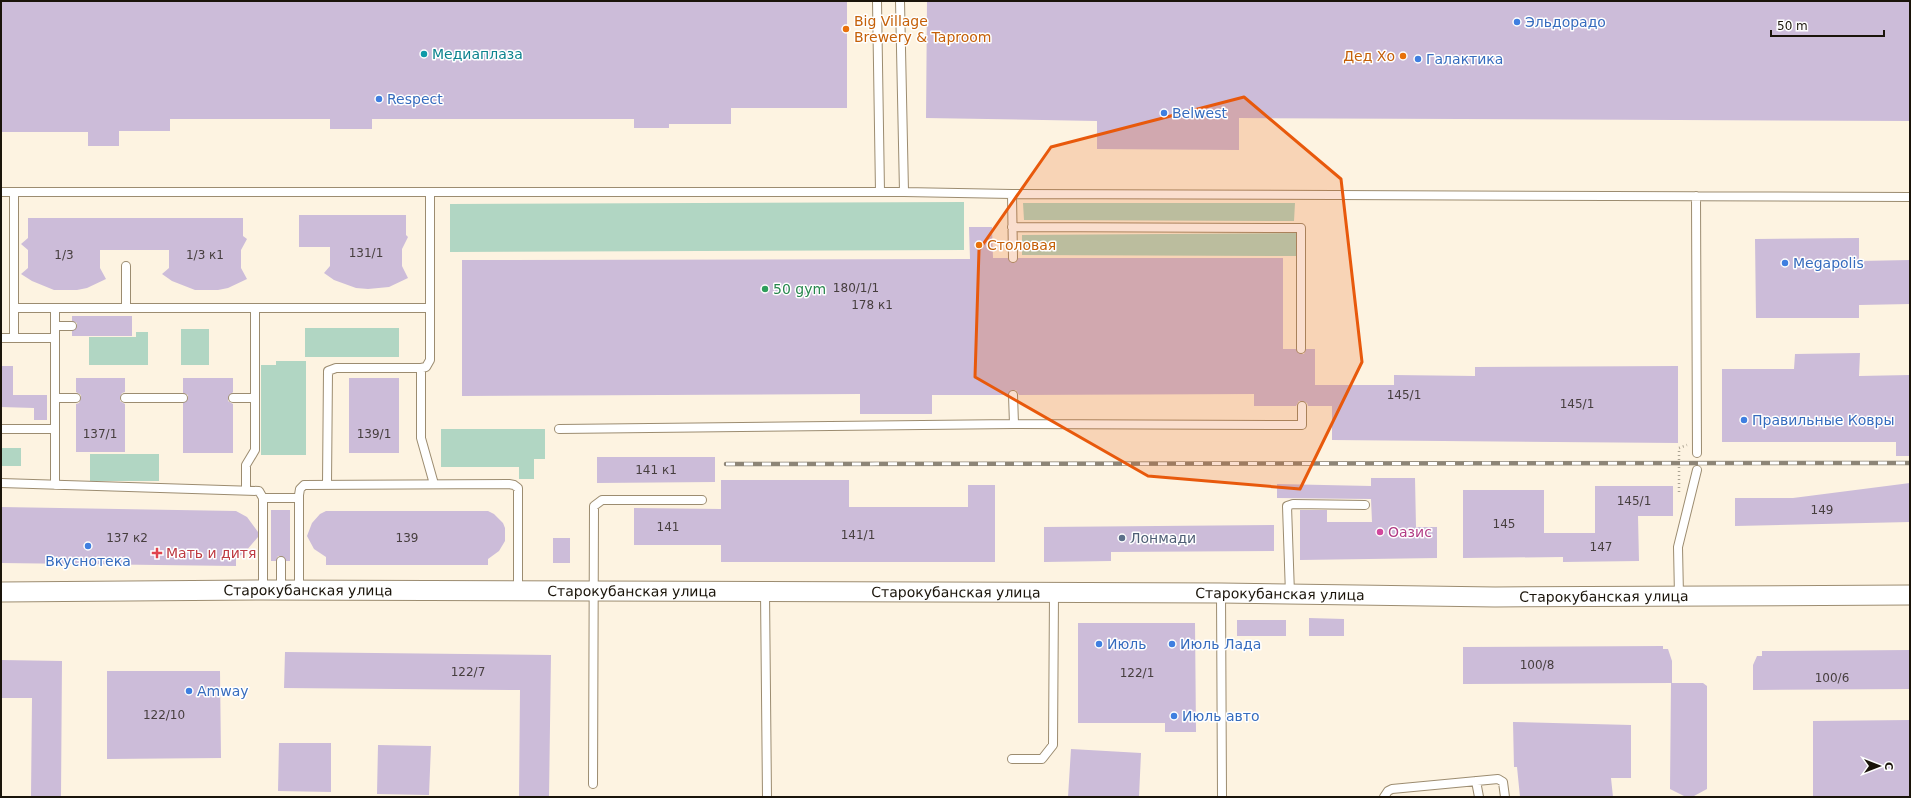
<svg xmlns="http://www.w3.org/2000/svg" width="1911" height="798" font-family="'DejaVu Sans',sans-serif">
<rect width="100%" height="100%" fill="#fdf3e1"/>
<!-- green -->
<path fill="#b1d6c3" d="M964 202V250L450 252V204Z
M1023 203H1295L1294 221 1024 220Z
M1296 233V256L1022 255V235Z
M305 328H399V357H305Z
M181 329H209V365H181Z
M136 332H148V365H89V337H136Z
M276 361H306V455H261V365H276Z
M441 429H545V459H534V479H519V467H441Z
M1 448H21V466H1Z
M90 454H159V481H90Z"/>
<!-- building -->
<path fill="#ccbcd9" d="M1 1H847V108H731V124H669V128H634V119H372V129H330V119H170V131H119V146H88V132H1Z
M927 1H1910V121L1239 118V150L1097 149V121L926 118Z
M299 215H406V235L408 237 402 249V266L408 278 389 287 368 289 356 288 334 280 324 273 330 266V247H299Z
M28 218H243V236L247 239 241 250V268L247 279 228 288 218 290H195L172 281 162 274 169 268V250H100V268L106 279 87 288 77 290H54L32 281 21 274 28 268V250L21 244 28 238Z
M969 227H992L993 258H1008L1013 263 1016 262 1018 258H1283V349H1296L1301 354H1304L1306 349H1315V385H1394V375L1475 376V367L1678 366V443L1332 440V406H1308L1307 403 1302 401H1299L1296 406H1254V394L1019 395 1016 390H1012L1008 395H932V414H860V394L462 396V260L970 259Z
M1859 238V261L1910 260V304L1859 305V318H1756L1755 239Z
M72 316H132V336H72V331L77 326V323L72 321Z
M1860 353 1859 376 1910 375V456H1896V442H1722V369H1794L1795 354Z
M1 366H13V395H47V420H34V408L1 407Z
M76 378H125V392L122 393 120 398V401L125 404V452H76V404L79 403 81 398V395L76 392Z
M183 378H233V392L228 398V401L233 404V453H183V403L188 398V395L183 393Z
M349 378H399V453H349Z
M597 457H715V482L597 483Z
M1371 478H1415L1416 527H1437V558L1300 560V510H1327V522H1372L1371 499 1277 498V484L1371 486Z
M721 480H849V507H968V485H995V562H721V545H634V508L721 509Z
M1910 483V522L1735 526V498H1793Z
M1595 486H1673V516H1638L1639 561 1563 562V557L1463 558V490H1544V533H1595Z
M1 507 236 511 247 517 258 532V537L246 551 236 559V566L1 563Z
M271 510H290V561H286L281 556H278L276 561H271Z
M326 511H488L494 514 503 523 505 528V541L499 551 488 559V565H326V557L314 549 307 536 312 523 320 514Z
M1274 525V551L1111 552V561L1044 562V527Z
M553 538H570V563H553Z
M1309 618 1344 619V636H1309Z
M1237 620H1286V636H1237Z
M1078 623H1195L1196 732H1165V723H1078Z
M1663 646V649H1668L1672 661V683H1703L1707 686V789L1694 796H1684L1670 789 1671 683 1463 684V647Z
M1910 650V689L1753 690V665L1757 656H1762V651Z
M285 652 551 655 549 797H519L520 690 284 688Z
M1 660 62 661 61 797H31L32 698H1Z
M107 671H220L221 758 107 759Z
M1910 720V797H1813V721Z
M1513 722 1631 725V778H1611L1613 797H1520L1517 767H1514Z
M279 743H331V792L278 791Z
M378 745 431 746 429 795 377 794Z
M1071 749 1141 753 1139 797H1068Z"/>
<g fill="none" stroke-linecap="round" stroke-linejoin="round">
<!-- service casing -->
<g stroke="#9c8c70" stroke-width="10">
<path id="service" d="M877 1 880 192
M900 1 904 192
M1 192H904L1012 194 1910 197
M14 192V308H430
M430 192V360L426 367 421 368V438L434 484
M1012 194 1013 258
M1696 196 1697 453
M1012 227 1301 228V349
M126 266V308
M14 308V338
M55 308V485
M55 326H72
M1 338H55
M1013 395 1014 424 1302 425V406
M55 398H76
M125 398H183
M233 398H255
M1 429H55
M559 429 1014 424
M1 483 259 491 263 498V590
M327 484 328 371 336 368H421
M246 490V465L255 450V308
M263 498H299
M281 561V590
M299 590V495L300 489 304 485 509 484 514 485 518 488V591
M765 592 767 797
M1221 593 1222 797
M1290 594 1287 506 1293 504 1365 505
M1679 596 1678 547 1697 470
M1012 759H1042L1053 745 1054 593
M1476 781 1479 797
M593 784 594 506 602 500H702
M1384 797 1388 791 1392 789 1498 779 1503 782 1505 797"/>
</g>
<!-- tertiary casing -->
<g stroke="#9c8c70" stroke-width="21">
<g id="tertiary">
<path id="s1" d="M1 592 263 590 1221 593 1495 597 1910 595"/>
</g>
</g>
<!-- path -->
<path stroke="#aba393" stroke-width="2.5" stroke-dasharray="1 3" stroke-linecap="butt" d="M1679 492V448L1687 445"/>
<!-- service -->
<use href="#service" stroke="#fff" stroke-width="8"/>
<!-- tertiary -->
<use href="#tertiary" stroke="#fff" stroke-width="19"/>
<!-- rail casing -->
<g stroke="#8d8577" stroke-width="4.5">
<path id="rail" d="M726 464 1910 463"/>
</g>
<!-- rail -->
<use href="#rail" stroke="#fff" stroke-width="3" stroke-dasharray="9" stroke-linecap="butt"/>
</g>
<!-- marked area -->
<path fill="#e8590c" fill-opacity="0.2" stroke="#e8590c" stroke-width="3" stroke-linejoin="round" d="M1244 97 1341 179 1362 362 1300 489 1148 476 975 377 979 250 1051 147Z"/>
<!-- markers -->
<g fill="#3f7fe0" stroke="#fff" stroke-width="1.5">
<circle cx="1517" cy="22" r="4"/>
<circle cx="1418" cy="59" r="4"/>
<circle cx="379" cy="99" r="4"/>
<circle cx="1164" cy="113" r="4"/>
<circle cx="1785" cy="263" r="4"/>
<circle cx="1744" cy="420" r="4"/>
<circle cx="88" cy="546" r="4"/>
<circle cx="1099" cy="644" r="4"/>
<circle cx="1172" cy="644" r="4"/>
<circle cx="189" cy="691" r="4"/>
<circle cx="1174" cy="716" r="4"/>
</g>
<g fill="#e8710a" stroke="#fff" stroke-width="1.5">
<circle cx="846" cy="29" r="4"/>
<circle cx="1403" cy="56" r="4"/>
<circle cx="979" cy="245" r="4"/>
</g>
<circle fill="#0f9aa8" stroke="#fff" stroke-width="1.5" cx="424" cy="54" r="4"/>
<circle fill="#2e9e5b" stroke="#fff" stroke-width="1.5" cx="765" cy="289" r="4"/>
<circle fill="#d1479c" stroke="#fff" stroke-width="1.5" cx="1380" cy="532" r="4"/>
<circle fill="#5c6f8a" stroke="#fff" stroke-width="1.5" cx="1122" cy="538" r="4"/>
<path fill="#e0444e" stroke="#fff" stroke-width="1.5" d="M155 547h4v4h4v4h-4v4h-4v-4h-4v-4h4z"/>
<g text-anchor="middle" stroke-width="3" stroke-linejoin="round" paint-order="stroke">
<!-- number labels -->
<g font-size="12" fill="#463e3e">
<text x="366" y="257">131/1</text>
<text x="64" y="259">1/3</text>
<text x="205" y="259">1/3 к1</text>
<text x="856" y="292">180/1/1</text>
<text x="872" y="309">178 к1</text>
<text x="1404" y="399">145/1</text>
<text x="1577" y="408">145/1</text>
<text x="100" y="438">137/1</text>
<text x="374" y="438">139/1</text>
<text x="656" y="474">141 к1</text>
<text x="1634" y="505">145/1</text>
<text x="1822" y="514">149</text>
<text x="1504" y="528">145</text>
<text x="668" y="531">141</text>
<text x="858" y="539">141/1</text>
<text x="127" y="542">137 к2</text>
<text x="407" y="542">139</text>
<text x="1601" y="551">147</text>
<text x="1537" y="669">100/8</text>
<text x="468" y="676">122/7</text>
<text x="1137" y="677">122/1</text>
<text x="1832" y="682">100/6</text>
<text x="164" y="719">122/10</text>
</g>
<!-- food labels -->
<g font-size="14" fill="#c56008" stroke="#fff" text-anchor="start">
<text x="854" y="26">Big Village<tspan x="854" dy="16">Brewery &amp; Taproom</tspan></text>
<text x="1395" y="61" text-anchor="end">Дед Хо</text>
<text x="987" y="250">Столовая</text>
</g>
<!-- shop labels -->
<g font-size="14" fill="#366cbe" stroke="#fff" text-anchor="start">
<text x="1525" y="27">Эльдорадо</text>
<text x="1426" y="64">Галактика</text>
<text x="387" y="104">Respect</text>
<text x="1172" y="118">Belwest</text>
<text x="1793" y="268">Megapolis</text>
<text x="1752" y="425">Правильные Ковры</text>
<text x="88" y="566" text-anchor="middle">Вкуснотека</text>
<text x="1107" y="649">Июль</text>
<text x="1180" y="649">Июль Лада</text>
<text x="197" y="696">Amway</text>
<text x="1182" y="721">Июль авто</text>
</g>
<!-- culture labels -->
<g font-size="14" fill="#0d838f" stroke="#fff" text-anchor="start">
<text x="432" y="59">Медиаплаза</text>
</g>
<!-- leisure labels -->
<g font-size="14" fill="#27864d" stroke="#fff" text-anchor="start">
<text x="773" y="294">50 gym</text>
</g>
<!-- hotel labels -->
<g font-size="14" fill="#b23c85" stroke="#fff" text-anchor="start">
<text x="1388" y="537">Оазис</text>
</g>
<!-- service labels -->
<g font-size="14" fill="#4e5e75" stroke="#fff" text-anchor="start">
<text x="1130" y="543">Лонмади</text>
</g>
<!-- health labels -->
<g font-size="14" fill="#be3a42" stroke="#fff" text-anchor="start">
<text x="166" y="558">Мать и дитя</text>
</g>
<!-- street labels -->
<g font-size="14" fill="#1a140a" stroke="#fff">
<text dy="5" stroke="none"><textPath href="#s1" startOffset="307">Старокубанская улица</textPath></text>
<text dy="5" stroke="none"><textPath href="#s1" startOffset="631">Старокубанская улица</textPath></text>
<text dy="5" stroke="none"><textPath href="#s1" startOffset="955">Старокубанская улица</textPath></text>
<text dy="5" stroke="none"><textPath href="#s1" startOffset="1279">Старокубанская улица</textPath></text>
<text dy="5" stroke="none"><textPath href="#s1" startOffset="1603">Старокубанская улица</textPath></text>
</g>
</g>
<!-- border -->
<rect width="1911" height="798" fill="none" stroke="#1a140a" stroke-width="4"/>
<!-- north arrow -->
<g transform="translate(1879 766) rotate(90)" stroke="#ffffff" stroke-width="3" paint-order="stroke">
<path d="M0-3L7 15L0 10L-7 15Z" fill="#1a140a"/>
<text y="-6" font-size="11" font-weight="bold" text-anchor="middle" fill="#1a140a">С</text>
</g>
<!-- scale -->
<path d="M1771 30v6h113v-6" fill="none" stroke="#1a140a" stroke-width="2"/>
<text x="1777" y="30" font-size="12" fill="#1a140a" stroke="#ffffff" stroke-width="3" paint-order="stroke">50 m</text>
</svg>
